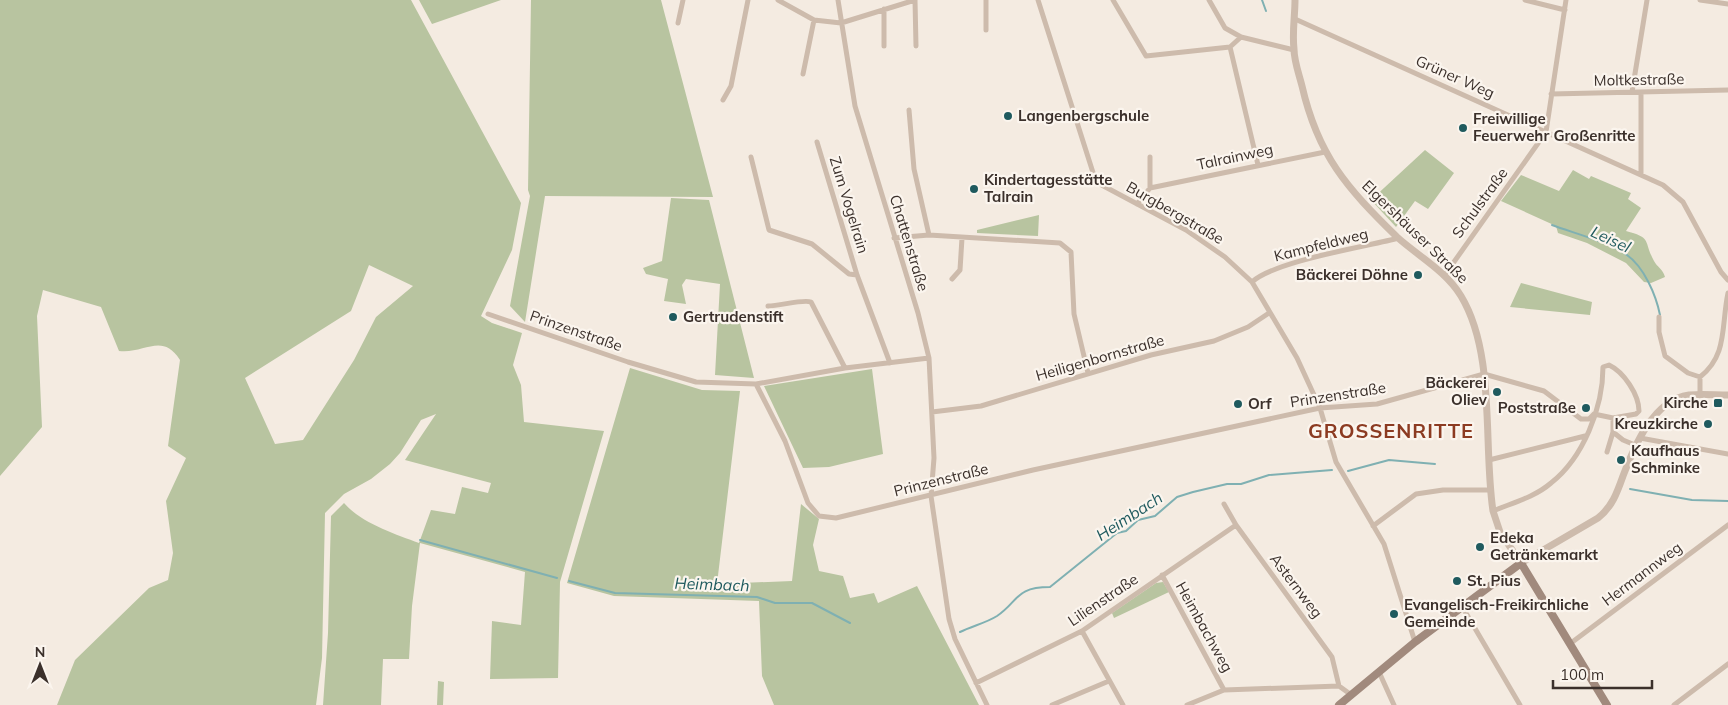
<svg xmlns="http://www.w3.org/2000/svg" width="1728" height="705" font-family="Mulish,sans-serif">
<rect width="100%" height="100%" fill="#f4ebe1"/>
<!-- green -->
<path fill="#b8c4a0" fill-rule="evenodd" d="M0 0H411L521 203 512 250 481 316 492 323 522 333 513 365 521 385 524 422 604 431 560 582 558 678 490 679 492 621 521 625 525 572 420 543 412 606 409 659H383L381 705H323L328 633 331 516 344 503C361 523 395 534 419 543L431 510 455 514 462 487 488 493 491 483 405 460 436 414 421 420 400 453 390 464 371 479 344 494 325 513 322 658 316 705H57L75 660 149 588 168 580 173 553 166 501 186 458 168 446 180 360C162 332 145 354 119 351L101 307 43 290 37 316 42 427 0 476ZM369 265 413 286 376 317 354 360 303 440 275 444 245 378 351 311Z
M419 0H501L432 24Z
M531 0H661L713 197 545 196 525 322 510 306 530 196 528 190Z
M1425 150 1454 173 1428 209 1415 201 1396 227 1371 200Z
M1573 170 1589 179 1591 176 1631 193 1628 199 1641 208 1626 231C1653 238 1643 241 1654 261 1657 267 1663 269 1665 277L1651 283 1644 282 1626 263 1587 243 1558 233 1556 226 1501 201 1521 175 1559 191Z
M671 198 709 200 754 378 715 375 720 284 686 279 682 285 686 304 664 301 668 279 646 274 643 268 662 261Z
M1039 215 1038 236 977 233V230Z
M1521 283 1592 302 1590 315 1510 307Z
M630 368 702 390 740 391 717 584 792 581 801 504 819 519 813 545 819 571 843 576 850 598 874 593 878 603 917 586 979 705H774L762 676 759 601 614 596 567 583Z
M872 369 883 454 829 467 803 468 764 386Z
M1163 582 1169 592 1114 618 1112 613 1156 583Z
M438 681 444 682 443 705H437Z"/>
<g fill="none" stroke-linecap="round" stroke-linejoin="round">
<!-- stream -->
<path stroke="#7fb0b2" stroke-width="2" d="M1262 0 1266 11
M1552 225C1573 233 1609 242 1627 255 1644 267 1656 295 1660 315
M1348 471 1389 460 1435 464
M1630 489 1692 500 1728 501
M420 540 557 578
M569 581 615 593 757 597 775 603H812L850 623
M960 632C972 626 986 623 997 616 1019 601 1015 587 1050 587L1117 533 1126 531 1138 520 1155 516 1177 497 1193 492 1227 484H1241L1269 475 1332 470"/>
<!-- minor -->
<path stroke="#cdbbac" stroke-width="5" d="M778 0 814 20 841 23 915 0
M838 0 855 106 918 313 929 358 934 458 931 496 949 619 955 639 987 705
M915 0 916 46
M986 0V30
M1038 0 1096 182 1186 230 1225 257 1252 282 1297 358 1320 408 1336 462 1384 544 1415 642
M1113 0 1146 56 1230 47 1258 165
M1209 0 1225 28 1241 37 1294 50
M1525 0 1565 10
M1700 0 1728 4
M884 9V46
M1295 19 1663 185 1683 202 1721 272 1728 280
M678 23 683 0
M1230 47 1241 37
M803 74 814 20
M1632 92 1647 0
M1641 92V174
M1551 94 1728 90
M723 100 731 86 748 0
M909 110 914 169 929 235
M817 142 857 275 890 363
M751 157 769 230 812 244 849 274 857 275
M1150 188V157
M1137 204 1150 188 1325 152
M894 238 929 235 1060 243 1071 252 1074 314 1088 373
M1444 276 1546 132 1566 0
M952 279 960 270 962 238
M1252 282C1275 261 1364 247 1399 238
M768 306C780 306 803 299 811 302L845 368
M488 314 628 362 696 382 756 384 785 441 808 503 819 516 836 518 1033 470 1320 408 1377 404 1484 374 1544 391 1581 419H1589L1594 414
M1659 317V332L1665 356 1688 373 1700 377
M756 384 845 368 929 358
M1700 395V377C1728 355 1721 326 1728 293
M932 412 981 406 1151 355 1214 341 1248 327 1269 313
M1613 418V432L1623 440 1635 445
M1640 438 1728 454
M1607 452 1613 432
M1489 460 1585 436
M1224 504 1236 525 1332 657 1339 686
M1493 511C1512 503 1535 497 1551 483 1583 458 1603 408 1603 367L1609 365C1624 372 1639 395 1639 411L1636 414 1613 418 1594 414
M1373 526 1416 494 1443 490H1490
M1162 575 1224 690
M1463 608 1520 705
M1082 631 1123 705
M1571 643 1728 525
M1379 672 1394 705
M976 683 1082 631 1236 525
M1052 705 1109 681
M1187 705 1224 690 1339 686 1350 694
M1674 705 1728 664"/>
<!-- tertiary -->
<path stroke="#cdbbac" stroke-width="7" d="M1295 0C1295 16 1292 33 1294 49 1294 61 1299 74 1302 86 1318 156 1347 188 1397 237 1418 256 1446 271 1461 296 1496 354 1483 445 1493 511L1500 532 1521 563 1598 518C1612 507 1617 493 1623 476 1634 447 1653 400 1689 395 1702 394 1715 395 1728 395"/>
<!-- secondary -->
<path stroke="#a18a7d" stroke-width="8" d="M1339 705 1415 642 1521 563 1607 705"/>
</g>
<!-- markers -->
<g fill="#1f5a5e" stroke="#fbf5ee" stroke-width="2">
<circle cx="1008" cy="116" r="5"/>
<circle cx="1463" cy="128" r="5"/>
<circle cx="974" cy="189" r="5"/>
<circle cx="1418" cy="275" r="5"/>
<circle cx="673" cy="317" r="5"/>
<circle cx="1497" cy="392" r="5"/>
<rect x="1713" y="398" width="10" height="10" rx="2.5"/>
<circle cx="1238" cy="404" r="5"/>
<circle cx="1586" cy="408" r="5"/>
<circle cx="1708" cy="424" r="5"/>
<circle cx="1621" cy="460" r="5"/>
<circle cx="1480" cy="547" r="5"/>
<circle cx="1457" cy="581" r="5"/>
<circle cx="1394" cy="614" r="5"/>
</g>
<g text-anchor="middle" stroke-width="4.5" stroke-linejoin="round" paint-order="stroke">
<!-- street labels -->
<g font-size="15" fill="#3b302b" stroke="#fbf5ee">
<text transform="translate(1455 77) rotate(24)" y="5">Grüner Weg</text>
<text transform="translate(1639 80) rotate(-1)" y="5">Moltkestraße</text>
<text transform="translate(1235 157) rotate(-12)" y="5">Talrainweg</text>
<text transform="translate(1480 203) rotate(-54)" y="5">Schulstraße</text>
<text transform="translate(849 205) rotate(73)" y="5">Zum Vogelrain</text>
<text transform="translate(1175 213) rotate(30)" y="5">Burgbergstraße</text>
<text transform="translate(1415 232) rotate(44)" y="5">Elgershäuser Straße</text>
<text transform="translate(909 243) rotate(73)" y="5">Chattenstraße</text>
<text transform="translate(1321 245) rotate(-14)" y="5">Kampfeldweg</text>
<text transform="translate(576 331) rotate(19)" y="5">Prinzenstraße</text>
<text transform="translate(1100 358) rotate(-16)" y="5">Heiligenbornstraße</text>
<text transform="translate(1338 395) rotate(-9)" y="5">Prinzenstraße</text>
<text transform="translate(941 480) rotate(-14)" y="5">Prinzenstraße</text>
<text transform="translate(1642 574) rotate(-37)" y="5">Hermannweg</text>
<text transform="translate(1296 586) rotate(53)" y="5">Asternweg</text>
<text transform="translate(1103 600) rotate(-34)" y="5">Lilienstraße</text>
<text transform="translate(1204 627) rotate(61)" y="5">Heimbachweg</text>
</g>
<!-- poi labels -->
<g font-size="15" font-weight="bold" fill="#3b302b" stroke="#fbf5ee" text-anchor="start">
<text x="1018" y="121">Langenbergschule</text>
<text x="1473" y="124">Freiwillige<tspan x="1473" dy="17">Feuerwehr Großenritte</tspan></text>
<text x="984" y="185">Kindertagesstätte<tspan x="984" dy="17">Talrain</tspan></text>
<text x="1408" y="280" text-anchor="end">Bäckerei Döhne</text>
<text x="683" y="322">Gertrudenstift</text>
<text x="1487" y="388" text-anchor="end">Bäckerei<tspan x="1487" dy="17">Oliev</tspan></text>
<text x="1708" y="408" text-anchor="end">Kirche</text>
<text x="1248" y="409">Orf</text>
<text x="1576" y="413" text-anchor="end">Poststraße</text>
<text x="1698" y="429" text-anchor="end">Kreuzkirche</text>
<text x="1631" y="456">Kaufhaus<tspan x="1631" dy="17">Schminke</tspan></text>
<text x="1490" y="543">Edeka<tspan x="1490" dy="17">Getränkemarkt</tspan></text>
<text x="1467" y="586">St. Pius</text>
<text x="1404" y="610">Evangelisch-Freikirchliche<tspan x="1404" dy="17">Gemeinde</tspan></text>
</g>
<!-- water labels -->
<g font-size="16" font-style="italic" fill="#1f5a5e" stroke="#fbf5ee">
<text transform="translate(1611 239) rotate(25)" y="6">Leisel</text>
<text transform="translate(1129 516) rotate(-33)" y="6">Heimbach</text>
<text transform="translate(712 584) rotate(2)" y="6">Heimbach</text>
</g>
<!-- district labels -->
<g font-size="20" font-weight="bold" letter-spacing="1" fill="#8c3b22" stroke="#fbf5ee">
<text x="1391" y="438">GROSSENRITTE</text>
</g>
</g>
<!-- north arrow -->
<g transform="translate(40 665)" stroke="#fbf5ee" stroke-width="4" paint-order="stroke">
<path d="M0-4L9 19L0 12L-9 19Z" fill="#3b302b"/>
<text y="-8" font-size="14" font-weight="bold" text-anchor="middle" fill="#3b302b">N</text>
</g>
<!-- scale -->
<path d="M1553 680v8h99v-8" fill="none" stroke="#3b302b" stroke-width="2.5"/>
<text x="1560" y="680" font-size="15" fill="#3b302b" stroke="#fbf5ee" stroke-width="4" paint-order="stroke">100 m</text>
</svg>
